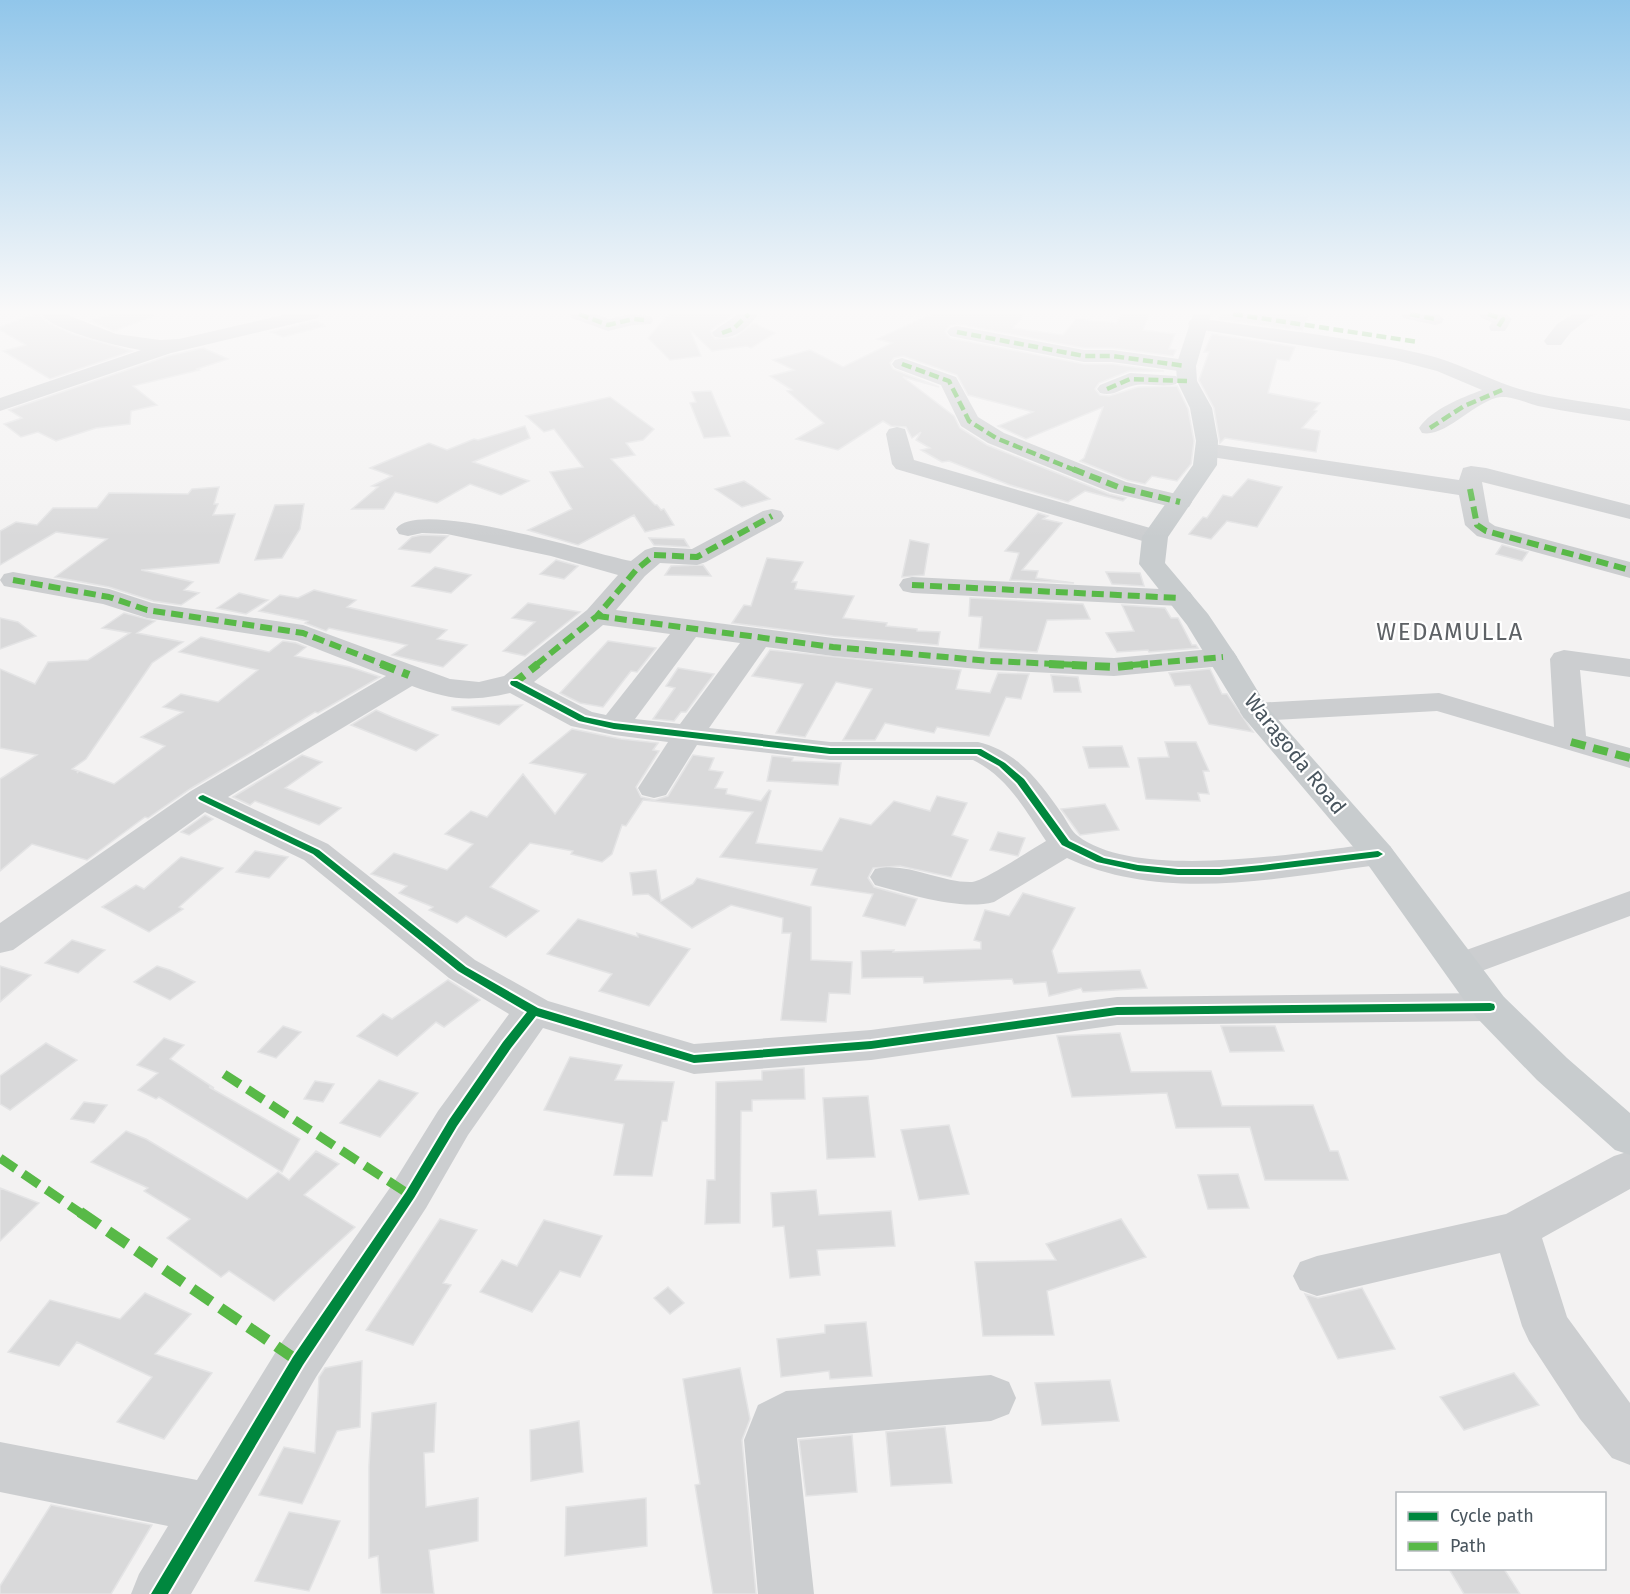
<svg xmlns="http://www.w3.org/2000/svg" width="1630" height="1594" font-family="'Fira Sans',sans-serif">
<rect width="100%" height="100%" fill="#f3f2f2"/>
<!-- building -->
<path fill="#d9d9da" stroke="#e4e4e5" stroke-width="1.5" d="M34 314H39L47 322 72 334 132 351 50 379 3 351 26 345 0 330V327Z
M110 314H153L154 316 114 331 90 321Z
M669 314H734L710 331 715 339 735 337 754 323 775 333 751 348 747 346 712 351 690 330 701 356 670 360 648 338Z
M932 314H1025L1013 328 1063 335 1076 319 1117 323 1120 314H1149L1143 330 1175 334 1169 349 1176 350 1173 356 1112 348H1084L957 324 949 326 945 332 950 338 1084 364H1112L1164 371H1129L1099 383 1095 389 1100 395 1109 396 1138 387 1177 386 1188 409 1194 441 1191 464 1177 481 1152 476 1145 484 1127 480 1080 461 1084 458 1103 407 1026 439 998 426 1033 412 968 395 957 375 903 356 894 358 890 363 893 369 939 387 903 377 954 416 960 428 987 445 1109 494 1126 498 1123 501 1085 491 1068 502 1010 485 949 461 942 462 921 450 930 448 916 440 921 432 912 438 906 427 891 426 883 421 838 450 796 439 824 423 787 391 792 390 770 376 794 370 773 360 810 350 843 367 892 343 877 339Z
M1221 314H1295L1308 316 1302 330 1219 319Z
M316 321 325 326 283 337 271 332Z
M1212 334 1295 347 1289 361 1277 359 1268 393 1320 403 1314 410 1317 411 1302 428 1320 431 1316 452 1225 438 1220 443 1214 408 1199 380 1209 352H1204Z
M203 348 228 359 197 369 199 370 133 386 157 405 131 411 130 424 96 428 56 441 38 432 21 437 4 424 22 418 9 410 168 356Z
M711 391 730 436 704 438 690 403 696 402 692 392Z
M610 397 654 429 643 440 626 443 635 455 611 459 655 505H657L661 510 664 509 674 525 645 532 634 515 578 545 528 530 572 509 550 472 583 467 554 429 544 432 526 416Z
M525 426 530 438 473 462 529 481 501 495 470 484 437 503 395 492 384 509H352L378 487 372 486 392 476 370 468 429 443 447 450 474 439 478 440Z
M1248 479 1282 487 1257 527 1227 521 1211 539 1189 534 1203 517 1207 518 1223 495 1232 497Z
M744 481 752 486 770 499 742 507 715 489Z
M219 487 214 504H218L213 515 235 514 219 563 141 570 193 582 184 590 199 593 181 605 153 601 109 587 55 577 107 539 56 532 0 565V531L16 522 37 525 53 508H97L109 493 188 494 192 489Z
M304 504 300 529 282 558 255 560 275 505Z
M1038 513 1048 516 1043 519 1062 523 1022 570 1038 571 1036 578 1074 583 1010 580 1019 553 1005 551Z
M422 535 448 536 430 553 399 549 412 537Z
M649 538 684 539 689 547 654 545Z
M910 540 929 544 924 575 902 577Z
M1502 545 1528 552 1522 561 1496 554Z
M767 558 803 562 792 582H797L795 589 854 596 843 618 887 623 886 626 917 629V631L940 632 938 645 833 636 732 623 744 605 751 606Z
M556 560 578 566 564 579 540 574Z
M703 565 711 576 665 575 671 566Z
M435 567 471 575 451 593 412 586Z
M1106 572 1140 573 1144 586 1112 584Z
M314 590 356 600 347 607 447 630 437 639 467 645 443 667 392 655 407 645 329 628 326 631 305 623 308 621 259 611 280 595 298 598Z
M239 593 268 600 246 614 217 608Z
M970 598 1083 604 1090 619 1047 620 1037 652 979 648 982 617 969 616Z
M528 603 580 612 525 656 503 651 535 622 512 618Z
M1122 605 1165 608 1171 618H1178L1192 645H1196L1198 648 1149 652 1148 650 1117 652 1106 633 1134 631Z
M124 613 155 621 137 633 183 642 152 663 86 759 72 769 78 771 77 773 79 771 114 784 165 746 141 737 183 712 163 707 181 694 218 702 258 670 179 652 201 637 269 652 283 641 296 643 306 647 295 656 350 667 380 677 318 713 315 712 265 743H267L190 789 148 818 145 817 87 860 32 844 0 871V779L37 755 0 748V669L35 684 48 662 88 660 130 633 102 628Z
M0 618 18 622 36 636 0 649Z
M608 641 656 648 637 672 631 671 603 707 580 703 560 693Z
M770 650 961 670 956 689 990 693 998 673 1029 674 1021 699 1006 697 989 736 937 727 934 733 885 723 875 740H843L872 689 836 682 805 737 776 733 803 684 752 676Z
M678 668 714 674 686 712H681L674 721 653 719 675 688 666 686Z
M1210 669 1222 694H1227L1253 732 1209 724 1190 685 1175 686 1169 673Z
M1051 675 1078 677 1081 692H1054Z
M522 705 499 725 452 710V707Z
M376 710 392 717 438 735 416 751 351 725Z
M572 729 621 739 658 743 653 750 659 751 636 787 641 797 655 800 668 796 693 755 714 758 709 770 723 772 715 788 727 789 726 794 761 801 769 790 771 791 756 843 822 851 840 818 871 825 894 801 930 811 937 796 967 803 952 835 968 840 951 877 900 866 873 868 868 878 874 887 917 899 905 926 863 916 873 894 811 885 817 869 720 857 753 812 643 800 626 826 622 825 612 854 602 862 571 854 573 851 530 843 490 887 539 911 506 937 466 916 457 923 429 910 433 907 399 893 407 886 371 874 394 853 447 870 473 844 445 834 471 811 487 817 523 774 555 814 586 774 530 763Z
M1165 742H1196L1209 771H1203L1209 794 1198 793 1200 801 1146 799 1138 758 1169 757Z
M1122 746 1129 767 1089 768 1083 747Z
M302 755 322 762 285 788 341 808 319 825 255 801 250 805 233 797Z
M772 756 793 758 792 761 841 763 838 785 767 781Z
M1105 804 1119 830 1080 835 1061 809Z
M205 815 213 819 189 835 181 832Z
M998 832 1025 838 1018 856 990 850Z
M255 851 261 852 288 857 269 878 236 872Z
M181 857 223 868 179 907 183 909 149 932 102 907 136 885 144 889Z
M656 870 661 901 693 884 697 878 811 907V960L852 962 850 994 829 993 826 1022 781 1020 791 933H782L783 918 731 905 692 928 648 894 633 895 630 873Z
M1023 893 1075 908 1052 951 1058 973 1140 970 1147 988 1083 992 1081 988 1049 996 1046 982 1014 984 1012 979 924 983 923 977 862 978 861 951 894 950 893 952 981 949V942L974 940 985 910 1009 916Z
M578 919 638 937 637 933 690 949 649 1006 599 991 612 974 547 954Z
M72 940 105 950 78 973 45 963Z
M0 966 31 975 0 1002Z
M157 966 170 970 195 982 170 1000 134 982Z
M448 980 480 1000 444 1027 436 1022 397 1056 357 1036 383 1014 392 1019Z
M283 1026 301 1032 276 1058 258 1052Z
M1221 1026H1275L1284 1051 1230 1052Z
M1120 1033 1131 1072 1211 1071 1222 1106 1313 1105 1330 1151H1338L1348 1180H1265L1250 1127 1176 1128 1167 1093 1072 1097 1057 1036Z
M164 1038 184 1045 170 1059 214 1088 209 1087 300 1139 282 1172 159 1097 156 1099 138 1090 158 1073 137 1065Z
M46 1043 77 1060 10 1110 0 1104V1076Z
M570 1057 622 1065 615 1080 674 1082 667 1121H662L652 1176 614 1175 624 1124 544 1110Z
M804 1068 805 1099 752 1100V1111H741L740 1223 705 1224 707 1180H715L716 1082 762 1080V1071Z
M379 1080 418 1093 380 1137 340 1123Z
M315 1081 334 1084 323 1102 304 1099Z
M868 1096 875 1157 827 1159 823 1098Z
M84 1102 107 1105 94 1123 71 1119Z
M949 1125 969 1194 919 1200 901 1130Z
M126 1131 146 1139 247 1199 278 1172 289 1180 316 1151 339 1164 304 1195 355 1227 274 1301 229 1271 221 1277 167 1238 190 1219 144 1191 148 1188 91 1162Z
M1238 1174 1249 1208 1208 1209 1198 1175Z
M0 1188 39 1203 0 1241Z
M816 1190 819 1215 891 1211 895 1246 817 1250 820 1275 790 1278 784 1226 773 1227 771 1193Z
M440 1219 477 1230 443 1283 451 1285 413 1345 366 1330Z
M1121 1219 1146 1257 1047 1291 1054 1335 983 1336 975 1262 1056 1260 1046 1244Z
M544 1220 602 1236 580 1277 560 1271 532 1312 480 1292 502 1260 517 1266Z
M668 1287 684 1303 670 1314 654 1298Z
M1362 1288 1395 1349 1338 1359 1305 1294 1318 1298Z
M145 1293 191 1314 155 1354 212 1373 164 1439 117 1422 152 1377 77 1342 59 1366 8 1352 50 1300 120 1319Z
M866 1322 872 1376 830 1379 829 1371 781 1377 777 1339 825 1333V1325Z
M362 1361 360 1427 337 1431 302 1504 259 1495 284 1447 315 1453 319 1377 325 1368Z
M740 1368 750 1419 742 1440 756 1594H713L695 1485 700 1484 683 1379Z
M1514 1373 1539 1405 1464 1430 1440 1397Z
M1110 1380 1119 1421 1042 1425 1035 1383Z
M436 1403 434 1452 424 1453 426 1507 478 1498V1541L429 1550 434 1594H381L378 1556 369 1558V1466L372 1413Z
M579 1421 583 1472 531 1481 530 1430Z
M945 1427 952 1483 891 1486 886 1432Z
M852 1435 857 1492 806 1496 799 1440Z
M646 1498 647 1546 565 1556 566 1507Z
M51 1505 152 1525 111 1594H0V1586Z
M289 1512 340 1521 309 1591 255 1581Z
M1449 1569H1504L1520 1594H1464Z"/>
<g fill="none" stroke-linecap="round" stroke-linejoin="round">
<!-- minor -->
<path fill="#ccced0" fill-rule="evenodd" d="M41 314H65L116 334 160 340 179 339 287 314H320L318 318 171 353 0 411V398L141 350C120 347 53 331 41 314Z
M570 314H596L609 319 630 314 651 316 653 320 651 324 633 325 608 331 572 318Z
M738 314H758C749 328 733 341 715 337L712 333C716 328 731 320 738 314Z
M1401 314H1438L1444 319 1442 323 1435 325 1403 318Z
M1479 314H1507L1512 319 1505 331H1491L1489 327 1492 322 1481 318Z
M1573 314H1595L1571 332 1561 345H1547L1544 341 1557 324Z
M1197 318C1272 329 1349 337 1423 354 1455 361 1483 377 1513 387 1550 399 1591 402 1630 409V421C1599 416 1568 412 1538 406 1527 403 1512 396 1501 397 1475 400 1446 438 1422 433L1419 428C1432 409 1461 398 1482 390L1437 371 1395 360 1190 328 1188 324 1190 320Z
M957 326 1084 350H1112L1186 360 1193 362 1196 366 1193 370 1186 372 1112 362H1084L950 336 947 332 950 328Z
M902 358 956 377 978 417 1004 433 1126 482 1189 497 1192 502 1189 507 1180 509 1110 492 988 443 961 426 941 385 895 368 892 364 895 360Z
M1130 373 1176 376 1179 380 1176 384C1162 388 1146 382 1132 386 1120 389 1113 397 1100 393L1097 389 1100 385Z
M897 427 905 429 914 460 1164 532 1168 537 1164 542 1155 545 1146 542 896 469 892 464 886 434 889 429Z
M1206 443 1459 480 1463 468 1471 466 1486 468 1630 505V519L1482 482 1489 522 1495 526 1630 562V578L1477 536 1465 525 1459 495 1198 455 1195 450 1198 445Z
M772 509 781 511 784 516 781 521 706 562 697 565 660 563 645 576 616 610 833 638 990 652 1114 658 1223 648 1233 651 1237 657 1233 663 1223 666 1114 676 990 670 833 656 766 647 709 728 830 742H978C1017 751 1040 782 1062 814 1067 821 1071 831 1078 836 1138 882 1305 852 1378 843L1390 846 1395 854 1390 862 1378 865C1277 878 1164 903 1067 858L994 902C960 911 909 894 875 885L870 877 875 869C907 861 940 883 972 882 984 881 1032 849 1046 841 1025 810 1008 777 973 760H830L697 745 666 795 654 798 642 795 638 788 668 742 614 735 571 726 510 693C470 702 450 700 412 686L228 797 328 844 475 960 548 1001 694 1044 871 1030 1117 997 1490 993 1504 997 1510 1007 1504 1017 1490 1021 1117 1025 871 1060 694 1074 543 1028 468 1135 426 1208 316 1377 191 1594H131L139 1574 168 1526 0 1492V1442L197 1480 280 1345 394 1182 438 1111 509 1014 449 978 304 860 205 812 13 950 0 953V923L191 791 386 676 297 641 147 618 103 604 4 586 0 580 4 574 13 572 109 589 152 603 303 625 450 679 479 682 504 676 587 610 618 575 551 556 447 534 422 533 408 536 399 534 396 529C418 497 593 554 631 561L645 550 654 547 692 549 763 511ZM603 625 670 634 606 715 592 712 534 682ZM696 637 740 643 680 724 635 719Z
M912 577 1180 590 1190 592 1194 598 1190 604 1180 606 912 593 903 591 899 585 903 579Z
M1564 650 1630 659V677L1580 670 1586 736 1630 748V768L1437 711 1255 721 1244 718 1240 712 1244 706 1255 703 1439 693 1554 727 1550 659 1554 653Z
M1630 891V916L1460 979 1447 975 1441 966 1447 957Z
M1630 1151V1189L1542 1238 1567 1317 1630 1403V1465L1612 1458 1580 1419 1529 1341 1522 1326 1500 1253 1317 1296 1300 1290 1293 1276 1300 1262 1317 1256 1506 1214 1614 1156Z
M991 1375 1009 1382 1016 1398 1009 1414 991 1421 797 1438 814 1594H758L744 1440 758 1405 786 1391Z"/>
<!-- major -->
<path fill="#c8ccce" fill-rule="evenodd" d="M1193 314H1211L1196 366 1197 381 1212 408 1218 441 1217 465 1168 537 1165 563 1208 614 1237 657 1268 708 1390 846 1504 997 1567 1058 1630 1113V1155L1615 1150 1537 1080 1476 1017 1366 862 1244 718 1187 625 1139 564 1142 537 1193 465 1196 441 1190 408 1177 381 1176 366Z"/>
<!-- quiet-far4 -->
<path stroke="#58b947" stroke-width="4.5" stroke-dasharray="10 4.5" stroke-linecap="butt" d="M579 314 608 325 633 319 644 320
M1233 314 1418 342
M1410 314 1435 319
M1488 314 1503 319 1498 327
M957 332 1084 356H1112L1186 366
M722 333 733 329 749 314
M902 364 949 381 969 421 996 438 1077 471
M1107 389 1130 379 1187 381
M1430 428 1464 406 1502 390"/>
<!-- quiet-far3 -->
<path stroke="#58b947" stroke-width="6" stroke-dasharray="12 6" stroke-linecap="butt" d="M1073 469 1118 487 1180 502
M1470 489 1477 525 1486 531 1630 570
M13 580 109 597 147 610 303 633 385 665
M912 585 1180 598
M597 616 833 647 990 661 1080 665
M536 665 597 616 636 570 654 555 697 557 772 516
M1132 665 1223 657"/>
<!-- quiet-far2 -->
<path stroke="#58b947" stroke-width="8" stroke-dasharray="15 8" stroke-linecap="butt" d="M381 664 409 675
M1049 664 1114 667 1148 664
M516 684 514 683 538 664
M1571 742 1630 758"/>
<!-- quiet-far1 -->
<path stroke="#58b947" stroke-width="9" stroke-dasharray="19 9" stroke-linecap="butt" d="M224 1074 410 1195
M0 1158 82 1214"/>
<!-- quiet -->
<path stroke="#58b947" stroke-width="11" stroke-dasharray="23 11" stroke-linecap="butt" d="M80 1212 298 1361"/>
<!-- cycleway casing -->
<g stroke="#fff" stroke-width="4">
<path id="cycleway" d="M511 681H517L585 717 614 723 830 748 981 749 1005 763 1024 779 1069 841 1104 858 1138 865 1178 869H1220L1262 865 1378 851 1383 854 1378 857 1262 871 1220 875H1178L1138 871 1097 862 1062 845 1017 783 999 766 977 754H830L614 729 579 721 511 685 510 683Z
M203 795 319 850 466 967 538 1008 694 1055 871 1041 1117 1007 1490 1003 1494 1004 1495 1007 1494 1010 1490 1011 1117 1015 871 1049 694 1063 536 1016 511 1048 457 1126 414 1198 303 1365 168 1594H151L293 1357 406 1192 449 1120 503 1042 527 1012 458 971 313 854 200 800 198 798 200 796Z"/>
</g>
<!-- cycleway -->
<use href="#cycleway" fill="#00873e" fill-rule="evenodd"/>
</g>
<!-- sky -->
<linearGradient id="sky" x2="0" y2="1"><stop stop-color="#91c6ea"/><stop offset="0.58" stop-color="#faf9f9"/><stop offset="1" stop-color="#faf9f9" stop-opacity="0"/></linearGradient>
<rect width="1630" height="537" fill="url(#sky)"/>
<g text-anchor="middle" stroke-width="4.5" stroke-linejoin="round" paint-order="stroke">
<!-- street labels -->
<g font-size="21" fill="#49555e" stroke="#fff">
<text transform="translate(1295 754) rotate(51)" y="7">Waragoda Road</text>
</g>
<!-- quarter labels -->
<g font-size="24" letter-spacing="1.5" fill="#5e6266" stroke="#fff">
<text x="1450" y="640">WEDAMULLA</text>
</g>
</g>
<!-- legend -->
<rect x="1396" y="1492" width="210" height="78" fill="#ffffff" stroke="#b6bbbf" stroke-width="1.5"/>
<rect x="1408" y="1512" width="30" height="9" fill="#00873e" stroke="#b6bbbf" stroke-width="1.5"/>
<text x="1450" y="1522" font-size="18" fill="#49555e">Cycle path</text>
<rect x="1408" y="1542" width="30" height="9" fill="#58b947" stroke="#b6bbbf" stroke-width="1.5"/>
<text x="1450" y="1552" font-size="18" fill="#49555e">Path</text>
</svg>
